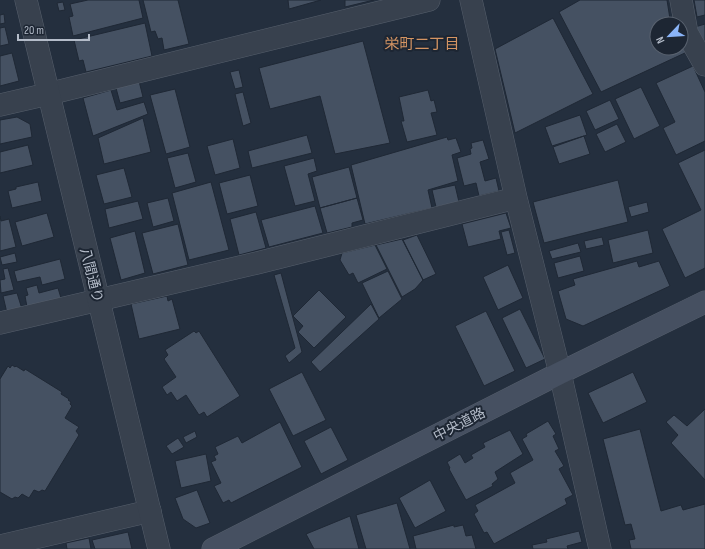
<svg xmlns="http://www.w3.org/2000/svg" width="705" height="549" font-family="'Sofia Sans Condensed','Noto Sans JP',sans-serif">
<rect width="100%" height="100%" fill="#242f3e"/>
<!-- building -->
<path fill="#455162" stroke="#1f2835" d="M88 0H139L143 18 73 36 69 17 73 16 70 4Z
M143 0H178L189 44 164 50 162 38 158 39 155 31 151 32Z
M288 0H321L289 9Z
M345 0H374L345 7Z
M580 0H667L670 19 673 24H657V48H681V40L687 52 601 92 559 12Z
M694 0H705V15L697 17Z
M63 2 65 10 59 11 57 3Z
M4 14 5 23 0 24V15Z
M553 18 593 94 515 133 495 49Z
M145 23 152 56 86 72 83 60 79 61 74 40Z
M705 24V56L695 27Z
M5 27 9 44 0 46V28Z
M363 41 390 143 335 154 320 96 270 109 259 68Z
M12 53 19 81 0 86V56Z
M693 66 705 92V141L676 155 663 128 675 122 656 83Z
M239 70 243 87 235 89 230 72Z
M139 81 143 97 120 103 116 88Z
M641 87 660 126 634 139 615 99Z
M175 89 190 147 166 154 150 95Z
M111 90 117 110 144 102 148 114 93 136 83 98Z
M428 90 431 101 434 100 437 112 431 113 437 135 407 142 401 121H404L399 97Z
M243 92 251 123 243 126 235 94Z
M610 100 619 119 595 130 586 111Z
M580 115 587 135 552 146 545 127Z
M17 117 30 124 32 137 0 144V120Z
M143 118 151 152 104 164 98 138Z
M617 124 626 142 605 152 596 134Z
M307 135 312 153 252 168 248 151Z
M584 136 590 154 559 164 553 147Z
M447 137 448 140 456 138 461 152 452 155 458 181 428 190 432 208 365 224 351 165Z
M233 139 240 168 215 175 207 146Z
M483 140 489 159 480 162 485 181 496 178 499 191 479 196 476 183 464 186 457 158 471 154 470 149 472 148 471 143Z
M28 145 33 165 0 173V152Z
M705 150V268L685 278 662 229 701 210 678 163Z
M188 153 196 182 175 188 167 158Z
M314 158 317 171 308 174 315 201 295 206 284 166Z
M349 167 357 198 320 208 312 177Z
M124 168 132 197 104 204 96 175Z
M250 175 258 206 227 214 219 183Z
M618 180 628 222 544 243 533 202Z
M38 182 42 201 12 208 8 191 16 189V187Z
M211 182 229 250 189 260 172 193Z
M455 185 459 202 436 207 432 190Z
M168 198 174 221 153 227 147 203Z
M357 198 363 220 352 223V227L327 233 320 208Z
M138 201 143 219 109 228 105 209Z
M647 202 649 212 631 217 628 207Z
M315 206 323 233 269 247 261 220Z
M256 212 266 248 239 255 230 219Z
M47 213 54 237 22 246 15 222Z
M506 213 511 228 499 231 501 239 468 247 462 224Z
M0 216 1 221 9 219 16 247 0 251Z
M178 224 188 265 153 274 142 233Z
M509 230 515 253 507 255 501 232Z
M648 230 653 253 613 263 608 240Z
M135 231 145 273 121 280 110 238Z
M417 235 436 274 423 280 403 240Z
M602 237 604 245 586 249 584 241Z
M402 239 423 280 415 289 402 297 376 245Z
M578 243 581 252 552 259 549 251Z
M375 245 387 269 358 283 353 273 349 275 340 260 342 253Z
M15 253 17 262 2 265 0 257Z
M580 256 584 271 558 278 554 263Z
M60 259 65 279 42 285 40 277 17 282 14 271Z
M637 261 639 267 659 261 670 286 583 326 566 319 558 291 575 285 573 279Z
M508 265 523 298 498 310 483 277Z
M8 268 14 290 1 293 0 280 5 279 3 269Z
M388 271 402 299 379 318 362 283Z
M281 273 302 352 289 363 285 356 295 348 274 275Z
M37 285 39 293 58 288 61 298 27 307 25 296 28 295 26 288Z
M319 290 346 317 314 348 298 332 303 326 293 316Z
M17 293 22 309 7 313 3 296Z
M167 296 168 301 172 299 180 329 139 339 131 304Z
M371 304 379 319 320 372 311 362Z
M520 309 545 359 526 368 502 318Z
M486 311 515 371 484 386 455 326Z
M194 331 196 333 199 331 240 396 207 417 204 412 199 415 186 395 177 401 171 392 167 395 162 387 176 377 164 359 168 355 165 350Z
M12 365 15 367 16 366 24 371 25 369 62 392 61 394 69 399 68 400 71 402 70 404 72 406 65 418 79 427 76 431 79 435 45 491 42 490 39 492 34 490 29 498 22 494 18 498 15 497 12 499 0 492V379L8 366 10 368Z
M302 372 326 420 293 436 269 389Z
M633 372 647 402 603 423 588 393Z
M705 409V480L671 443 678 435 666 422 674 415 687 426Z
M548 421 556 434 553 436 559 449 555 451 564 466 559 469 573 495 565 499 567 504 494 544 487 532 484 533 474 514 478 511 475 505 515 483 510 473 533 460 522 439 527 436 526 434Z
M280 422 302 467 231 503 229 500 223 503 214 486 221 483 211 462 216 460 214 456 218 454 215 447 238 436 242 443Z
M331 427 348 460 321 474 304 441Z
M640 429 661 511 681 505 683 510 705 504V549H631L629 540 635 539 631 524 625 525 603 439Z
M510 430 523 454 495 472 498 479 492 484 493 486 466 500 449 469 450 468 447 462 460 454 465 463 473 458 471 455 485 447 483 443Z
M195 431 197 437 186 443 183 437Z
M178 438 184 447 172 454 166 446Z
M206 454 211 481 181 488 175 461Z
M430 480 446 511 415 528 399 498Z
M197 490 210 523 196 528 183 519 175 498Z
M397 503 410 549H366L356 515Z
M350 516 359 549H314L306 534Z
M454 525V527L463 525 466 536 472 535 476 549H416L413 536Z
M579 531 582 542 567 546 568 549H533L532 545 547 542 546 539Z
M128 532 132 549H95L92 540Z
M89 538 91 549H67L66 543Z"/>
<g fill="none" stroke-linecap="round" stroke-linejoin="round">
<!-- minor casing -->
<g stroke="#565f6c" stroke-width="23">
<path id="minor" d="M471 0 516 198 560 373 600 549
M681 0 687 33 705 65
M48 94 429 0
M0 323 257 263 516 198
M0 546 150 511"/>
</g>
<!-- tertiary casing -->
<g stroke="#565f6c" stroke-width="23">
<path id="tertiary" d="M26 0 159 549
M0 105 48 94"/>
</g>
<!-- secondary casing -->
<g stroke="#565f6c" stroke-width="23">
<path id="secondary" d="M213 549 560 373 705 302"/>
</g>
<!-- minor -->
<use href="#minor" stroke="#38414e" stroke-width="22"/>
<!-- tertiary -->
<use href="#tertiary" stroke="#38414e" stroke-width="22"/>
<!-- secondary -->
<use href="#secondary" stroke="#465061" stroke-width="22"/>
</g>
<g text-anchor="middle" stroke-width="4" stroke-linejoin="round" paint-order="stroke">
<!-- street labels -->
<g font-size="14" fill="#b4bcc9" stroke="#1d2633">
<text transform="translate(92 275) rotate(76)" y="5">八間通り</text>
<text transform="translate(459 424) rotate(-27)" y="5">中央道路</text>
</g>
<!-- neighbourhood labels -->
<g font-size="15" fill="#d59563" stroke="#1d2633">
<text x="422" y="49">栄町二丁目</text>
</g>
</g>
<!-- north arrow -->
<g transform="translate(669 36) rotate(245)"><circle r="19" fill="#1d2633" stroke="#59626f"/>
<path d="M0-3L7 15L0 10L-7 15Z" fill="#8ab4f8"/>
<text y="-6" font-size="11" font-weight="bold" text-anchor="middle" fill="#b4bcc9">N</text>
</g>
<!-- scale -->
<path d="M18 34v6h71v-6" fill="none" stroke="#b4bcc9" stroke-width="2"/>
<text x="24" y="34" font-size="12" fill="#b4bcc9" stroke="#1d2633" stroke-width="3" paint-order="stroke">20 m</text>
</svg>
